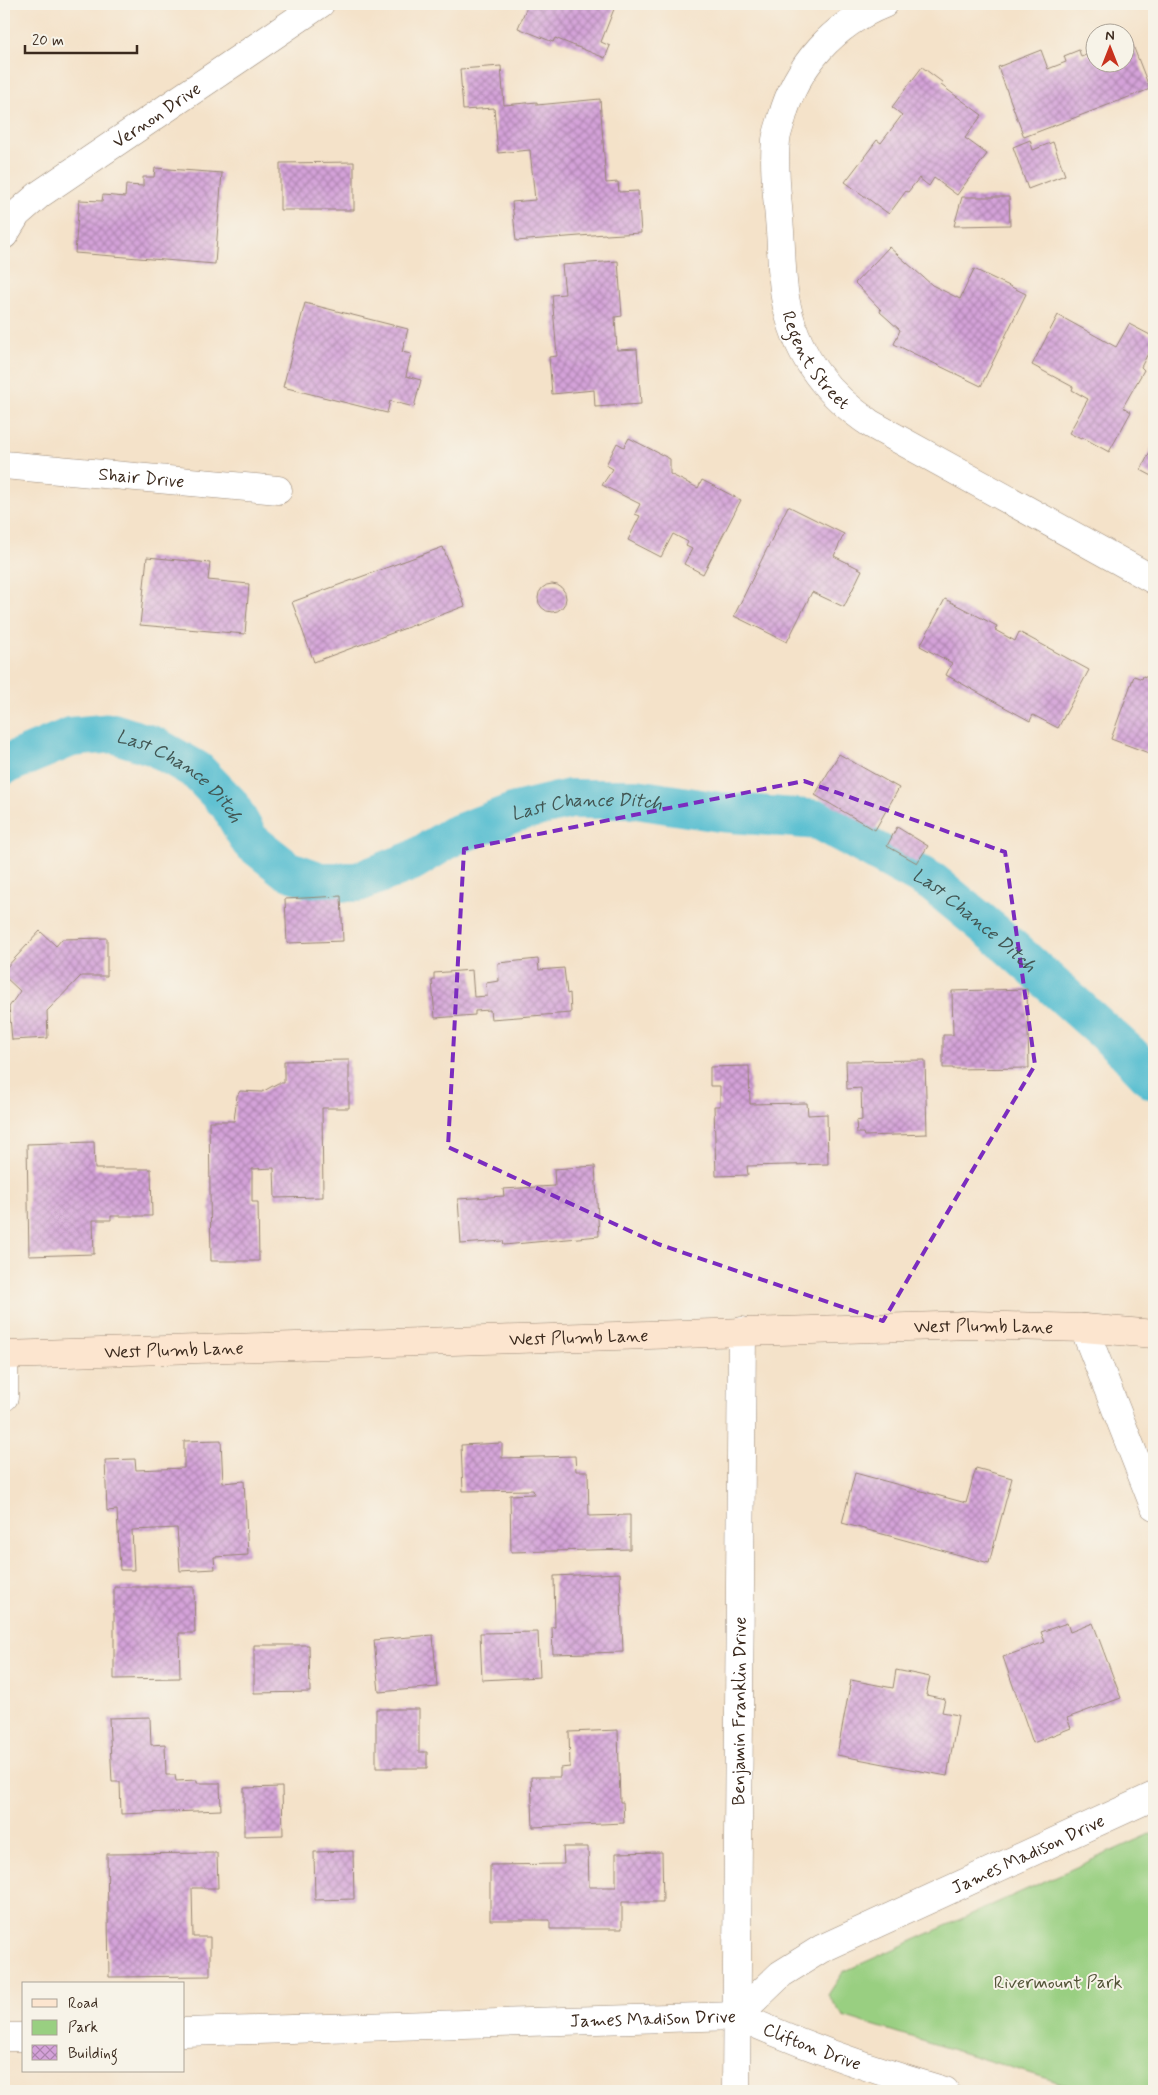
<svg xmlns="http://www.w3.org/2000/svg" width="1158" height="2095" font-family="Mynerve,sans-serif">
<defs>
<pattern id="building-cross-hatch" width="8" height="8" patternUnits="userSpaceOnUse" patternTransform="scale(1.25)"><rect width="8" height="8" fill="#d4a2d9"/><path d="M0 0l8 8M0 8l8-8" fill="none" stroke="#ad84af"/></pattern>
</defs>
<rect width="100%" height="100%" fill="#f7f3e8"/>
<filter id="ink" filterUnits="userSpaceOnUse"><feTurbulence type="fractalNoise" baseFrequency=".02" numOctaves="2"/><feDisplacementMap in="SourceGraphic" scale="10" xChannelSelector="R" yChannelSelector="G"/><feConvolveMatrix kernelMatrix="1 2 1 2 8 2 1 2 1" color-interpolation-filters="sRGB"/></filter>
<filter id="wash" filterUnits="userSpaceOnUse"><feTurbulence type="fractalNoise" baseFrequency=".0096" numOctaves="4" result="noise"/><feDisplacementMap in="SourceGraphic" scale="20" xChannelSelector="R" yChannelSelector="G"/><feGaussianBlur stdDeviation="1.12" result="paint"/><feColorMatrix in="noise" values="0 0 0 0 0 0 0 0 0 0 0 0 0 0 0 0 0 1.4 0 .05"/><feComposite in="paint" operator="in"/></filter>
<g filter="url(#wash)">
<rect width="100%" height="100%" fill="#f4e2c9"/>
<!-- green -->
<path fill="#99cf81" stroke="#6a7c50" d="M1154 1832V2091H1087L843 2016 828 1995 843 1972Z"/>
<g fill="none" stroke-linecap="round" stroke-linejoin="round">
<!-- canal -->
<path stroke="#54bdd0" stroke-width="40" id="s1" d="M4 765 71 737 113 733 154 746 196 770 229 804 250 841 287 870 321 882H358L412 861 453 836 516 812 570 799H636L720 812 819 820 932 882 998 936 1127 1052 1154 1080"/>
</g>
<g id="blocks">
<!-- building -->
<path fill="url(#building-cross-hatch)" d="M528 4H558L565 7 566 4H616L601 42 610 46 605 58 555 38 553 42 518 28Z
M1130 38 1150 89 1024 137 998 67 1041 50 1048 69 1066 62 1064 56 1079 50 1081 57 1096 51V62H1126V40Z
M501 66 504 105 537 102V105L600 99 606 183 618 182 619 192 638 191 641 233 606 235 605 234 516 241 512 202 535 200 530 150 498 153 494 108 463 110 460 69Z
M922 67 942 82 941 85 982 115 965 138 987 154 957 195 934 178 929 186 919 178 908 192 906 191 889 214 845 182 877 140 881 143 902 115 892 107Z
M1030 140 1033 150 1053 142 1065 175 1028 189 1013 147Z
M354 162V210H280V163Z
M155 168 222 173 215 264 75 253 79 200 102 201 103 195 125 197 126 185 143 186V177H154Z
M962 197H1009L1010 225 954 226Z
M889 247 932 285 960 299 974 269 1026 294 981 386 894 344 900 330 880 312 881 310 855 283Z
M618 261 622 316 615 317 617 350 637 349 641 404 595 407 594 390 552 394 549 357 557 356 552 295 565 294 562 265Z
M305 303 408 329 402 352 411 354 406 376 421 380 414 407 390 401 387 413 283 387Z
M1058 315 1116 347 1129 324 1154 337V342L1141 367 1144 370 1123 407 1131 412 1109 452 1082 437 1081 439 1069 433 1088 399 1072 390 1073 387 1032 365Z
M629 438 670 459V474L698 488 702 480 741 500 703 574 684 564 692 549 686 546 688 542 673 534 661 557 628 540 640 516 635 514 640 504 602 485 613 469 606 465 617 443 624 447Z
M1154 443V477L1141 470Z
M788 506 844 534 834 556 862 570 844 607 812 592 787 642 734 616Z
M443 547 465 606 314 662 292 602Z
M147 557 210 563 208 580 249 584 245 634 140 625Z
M538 598a14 14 0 1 1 28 0a14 14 0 1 1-28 0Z
M945 599 997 626 995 630 1015 641 1019 632 1089 670 1058 728 1033 715 1030 721 946 675 952 663 920 646Z
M1134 676 1142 679 1143 676 1154 680V755L1111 739Z
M839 754 899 788 875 830 815 795Z
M897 827 928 846 917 863 887 846Z
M341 896 343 941 287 943 285 899Z
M40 931 56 946 62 939 107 938V976H81L47 1011 48 1038 12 1040 9 1007 20 991 4 976V970Z
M538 959 539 970 564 968 567 994 570 993 571 1013 491 1019 490 1010 475 1011V1015L435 1018 432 981 434 980V973L472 970 474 997 487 996 486 983 499 981 498 963Z
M1027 989 1029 1068 953 1069V1068H943V1035H953L952 991Z
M349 1060V1108H322L323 1197 275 1198 274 1168 252 1169V1202H258L259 1261H211L209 1121H234L237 1096 240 1091 262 1092 278 1083H284V1061Z
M925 1060 927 1134 864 1136 863 1133H857L856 1121 862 1120 861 1088 847 1089 846 1061Z
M749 1066 750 1104 807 1103 808 1115 827 1114 828 1164 747 1166 748 1175 716 1176 714 1106H720V1086H710V1067Z
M94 1142 95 1169H151L152 1216H111V1220H93L94 1254 29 1256 27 1144Z
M595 1166 599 1236 504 1245 503 1241 461 1244 458 1199 504 1196 503 1189 555 1186 554 1169Z
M221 1440 223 1483 244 1481 248 1555 214 1557 215 1569 180 1571 177 1528 132 1530 134 1570H120L117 1510 107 1511 105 1460 135 1459 136 1470 184 1468V1441Z
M502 1443V1458L575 1456 576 1471H588L589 1516 630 1515V1549L511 1552 510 1495 534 1494 533 1490 463 1491 461 1445Z
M976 1468 1012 1478 989 1563 842 1523 855 1473 966 1503Z
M620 1573 623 1652 553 1654 552 1627H555L554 1576Z
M114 1587H194L195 1633H179L180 1678 114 1679Z
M1067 1623 1070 1632 1093 1623 1121 1698 1067 1718 1071 1728 1033 1743 1003 1657 1045 1642 1041 1632Z
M538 1632 540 1677 482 1680 480 1633Z
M433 1635 437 1687 379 1692 374 1640Z
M254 1645H309L310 1692 254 1693Z
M896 1670 930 1677 926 1695 945 1699 942 1712 958 1715 947 1776 837 1755 851 1680 893 1688Z
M376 1709H419V1752H427V1768H376Z
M150 1717 151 1745 165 1744 166 1775H175L176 1781 197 1780V1783H220L221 1810 121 1814 120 1782H112L109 1718Z
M618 1730 620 1802H623L624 1823 533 1827 531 1777H560V1768L570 1767 569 1732Z
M282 1787 283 1835 244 1836V1788Z
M563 1847H588L589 1887H616V1853L662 1852 663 1902H622V1929H550V1920H490V1865L564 1864Z
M353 1851 354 1899 315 1900 314 1852Z
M217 1853 218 1888H192L193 1937H210V1976L109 1977 107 1854Z"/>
</g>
</g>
<g filter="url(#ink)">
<use href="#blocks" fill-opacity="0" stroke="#988674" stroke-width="1"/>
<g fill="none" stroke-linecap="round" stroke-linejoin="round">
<!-- street casing -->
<g stroke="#988674" stroke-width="29">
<g id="street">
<path id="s2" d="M884 4C834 24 796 66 782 118 780 125 777 133 776 140 773 170 778 201 780 231 782 256 781 283 787 307 799 359 828 395 871 424L1154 580"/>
<path id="s3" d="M4 235 17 214 40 194 320 4"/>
<path id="s4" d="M4 465 278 490"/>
<path d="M1084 1328 1154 1506"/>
<path d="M4 1397V1355"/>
<path id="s5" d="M737 2016C807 2047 872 2070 945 2091"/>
<path id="s6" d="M184 2032 737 2016 781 1974 821 1949 1154 1796"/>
<path d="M4 2037H24"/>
<path id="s7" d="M736 2091 742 1331"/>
</g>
</g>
<!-- secondary casing -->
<g stroke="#988674" stroke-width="29">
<g id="secondary">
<path id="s8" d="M4 1355 971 1325 1084 1328 1154 1334"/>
</g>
</g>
<!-- street -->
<use href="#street" stroke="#fff" stroke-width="28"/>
<!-- secondary -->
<use href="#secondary" stroke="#fce5cf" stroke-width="28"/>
</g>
</g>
<!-- marked area -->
<path fill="none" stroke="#7b2cbf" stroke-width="4" stroke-dasharray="10 6" stroke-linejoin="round" d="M804 781 1005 852 1035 1065 883 1321 658 1244 448 1147 464 849Z"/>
<g text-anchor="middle" stroke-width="4" stroke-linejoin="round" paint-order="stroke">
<!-- street labels -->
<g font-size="18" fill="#3b2a1e" stroke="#f7f3e8">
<text dy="6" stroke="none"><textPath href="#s3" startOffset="196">Vernon Drive</textPath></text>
<text dy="6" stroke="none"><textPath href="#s2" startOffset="410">Regent Street</textPath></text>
<text dy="6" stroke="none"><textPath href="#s4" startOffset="138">Shair Drive</textPath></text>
<text dy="6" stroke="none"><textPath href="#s8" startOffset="980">West Plumb Lane</textPath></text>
<text dy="6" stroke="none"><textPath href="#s8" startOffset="575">West Plumb Lane</textPath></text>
<text dy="6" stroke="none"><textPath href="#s8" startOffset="170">West Plumb Lane</textPath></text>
<text dy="6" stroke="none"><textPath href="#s7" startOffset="380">Benjamin Franklin Drive</textPath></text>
<text dy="6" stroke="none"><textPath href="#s6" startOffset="889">James Madison Drive</textPath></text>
<text dy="6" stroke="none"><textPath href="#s6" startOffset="469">James Madison Drive</textPath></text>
<text dy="6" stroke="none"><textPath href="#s5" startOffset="81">Clifton Drive</textPath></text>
</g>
<!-- park labels -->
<g font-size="18" fill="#525337" stroke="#f7f3e8">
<text x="1058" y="1988">Rivermount Park</text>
</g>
<!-- water labels -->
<g font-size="19" font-style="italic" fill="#425653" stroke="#f7f3e8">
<text dy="7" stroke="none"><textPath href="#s1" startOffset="196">Last Chance Ditch</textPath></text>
<text dy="7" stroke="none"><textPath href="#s1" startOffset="661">Last Chance Ditch</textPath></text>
<text dy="7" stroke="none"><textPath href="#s1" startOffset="1081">Last Chance Ditch</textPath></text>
</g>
</g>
<!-- margin -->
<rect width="1158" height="2095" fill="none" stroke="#f7f3e8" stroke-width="20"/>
<!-- legend -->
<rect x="22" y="1982" width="162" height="90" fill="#f7f3e8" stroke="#aca397"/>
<rect x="32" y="1999" width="25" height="8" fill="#fce5cf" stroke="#aca397"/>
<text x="68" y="2008" font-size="15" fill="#3b2a1e">Road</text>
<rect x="32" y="2020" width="25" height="15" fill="#99cf81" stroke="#aca397"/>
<text x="68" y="2032" font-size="15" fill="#3b2a1e">Park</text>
<rect x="32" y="2045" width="25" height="15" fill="url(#building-cross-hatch)" stroke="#aca397"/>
<text x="68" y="2058" font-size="15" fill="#3b2a1e">Building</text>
<!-- north arrow -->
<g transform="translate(1110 48)"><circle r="24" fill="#f7f3e8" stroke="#aca397"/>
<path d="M0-4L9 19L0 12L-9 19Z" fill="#c8321e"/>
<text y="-8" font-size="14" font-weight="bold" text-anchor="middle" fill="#3b2a1e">N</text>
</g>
<!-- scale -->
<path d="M25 45v8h112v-8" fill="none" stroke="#3b2a1e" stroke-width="2.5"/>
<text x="32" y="45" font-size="15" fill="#3b2a1e" stroke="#f7f3e8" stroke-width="4" paint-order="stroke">20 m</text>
</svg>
